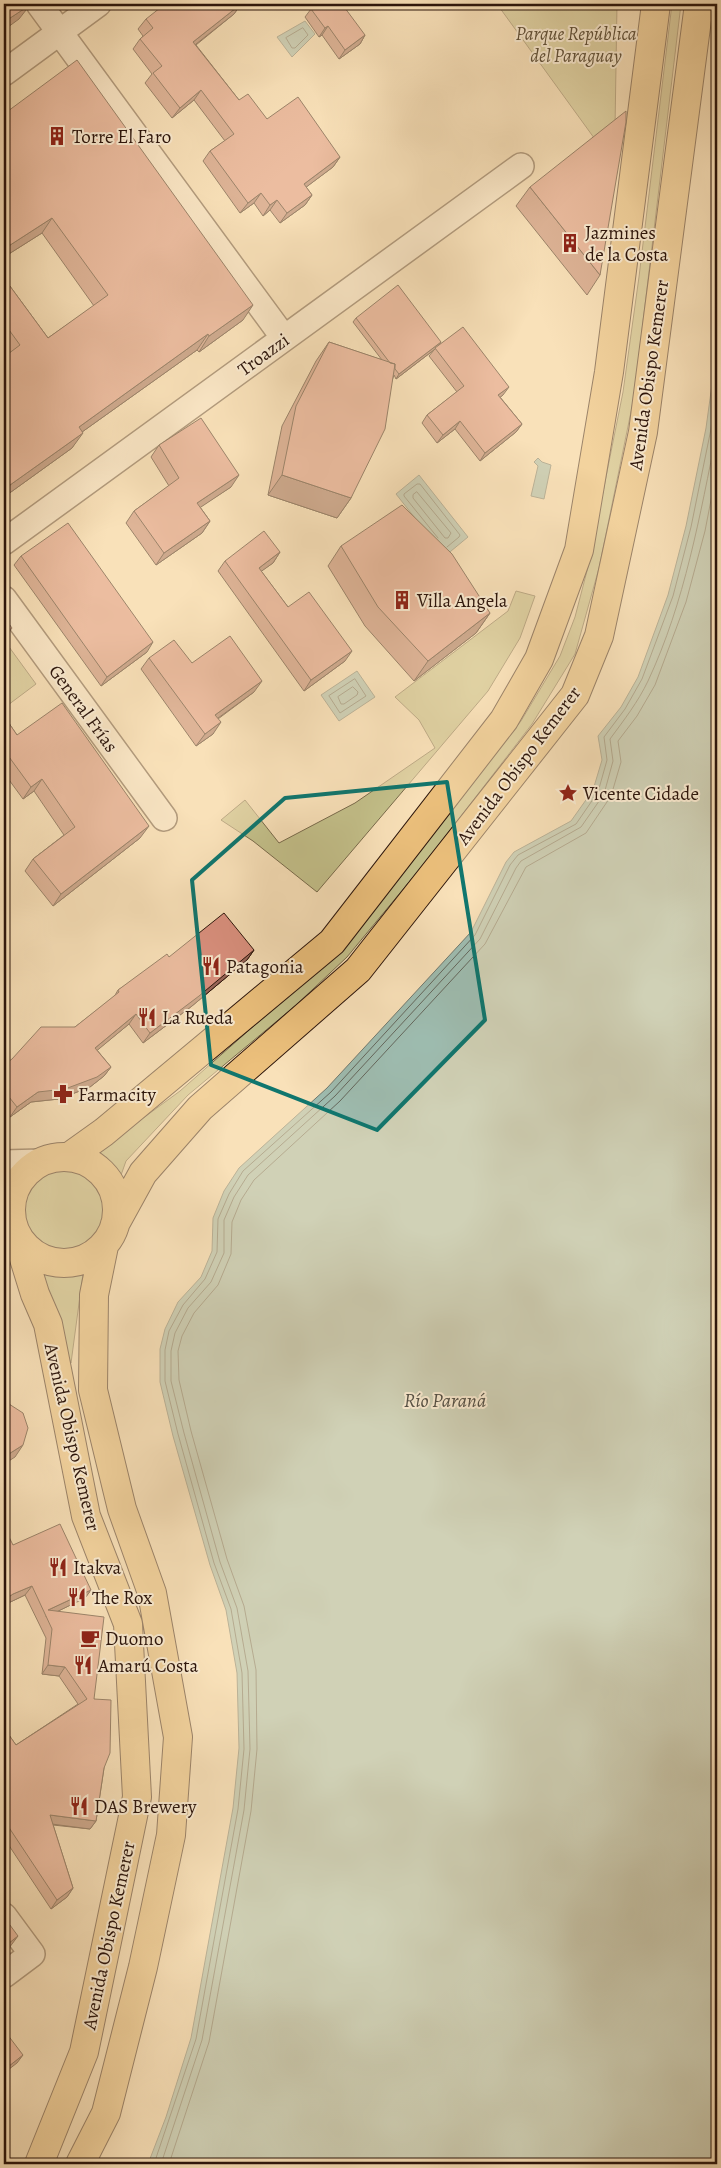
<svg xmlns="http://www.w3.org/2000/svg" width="721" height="2168" font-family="Alegreya,serif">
<rect width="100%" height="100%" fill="#f9e1b9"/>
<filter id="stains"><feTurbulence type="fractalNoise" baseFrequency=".004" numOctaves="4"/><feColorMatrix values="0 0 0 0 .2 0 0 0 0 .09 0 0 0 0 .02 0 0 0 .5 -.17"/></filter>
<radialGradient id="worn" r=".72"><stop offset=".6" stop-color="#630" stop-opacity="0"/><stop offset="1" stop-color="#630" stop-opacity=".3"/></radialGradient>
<!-- green -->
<path fill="#c4c18b" stroke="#786a4b" d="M497 4H617L615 128 597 142Z
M672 4H681L634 397 599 568 575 654 532 724 424 864 347 957 295 1006 188 1095 126 1161 120 1178 97 1152 180 1091 340 950 412 856 521 721 560 656 575 617 588 567 623 392 639 277Z
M516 591 535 596 520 638 488 691 317 892 253 841 221 820 245 800 279 843 355 803 435 748 419 720 395 697 508 611Z
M4 640 36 684 4 708Z
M21 1211a43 43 0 1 1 86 0a43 43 0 1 1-86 0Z
M29 1261C46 1276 65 1281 84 1266L71 1363Z"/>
<!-- water -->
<path fill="#9ebdb1" stroke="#70796f" d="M305 21 315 34 292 57 277 37Z
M717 348V2164H148L166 2117 191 2038 233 1808 239 1748 237 1673 226 1610 210 1565 173 1436 160 1382V1349L165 1329 178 1302 201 1277 212 1251 213 1218 224 1191 239 1168 327 1088 471 932 506 862 514 852 571 821 593 790 602 760 598 736 621 707 638 677 668 595 686 526 706 428Z
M538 458 542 462 551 465 544 499 531 496 538 466 534 462Z
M419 475 468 537 445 556 396 494Z
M357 671 375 697 339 721 321 695Z"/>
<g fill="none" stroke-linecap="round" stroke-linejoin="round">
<!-- shore -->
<path stroke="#64685e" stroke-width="1" d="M303 28 308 35 295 48H292L286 38Z
M417 492 451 533 448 538H445L413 498V495Z
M438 538 404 496V494L417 484H420L460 535 459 537 447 547
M355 679 366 696 340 713 329 696Z
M353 687 358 692 357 695 344 704H341L338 697Z
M154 2164 196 2039 238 1809 244 1749 242 1673 231 1609 214 1563 178 1434 165 1381V1350L169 1331 183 1305 205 1279 217 1252 218 1219 229 1194 243 1171 331 1092 475 935 510 865 518 855 576 824 598 792 607 760 604 737 625 709 642 679 673 596 691 527 711 429 717 380
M161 2164 202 2040 244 1810 250 1749 248 1671 237 1608 220 1562 184 1433 171 1381V1351L175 1333 188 1308 211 1282 224 1253V1220L234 1197 248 1175 335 1096 480 939 516 868 521 861 581 827 604 794 613 761 610 739C624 720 638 702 648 681 685 602 700 515 717 431
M169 2164 209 2042 251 1811 257 1749 256 1670 244 1606 227 1559 191 1431 179 1380 178 1351 182 1336 194 1313 218 1285 231 1254 232 1222 241 1200 254 1180 340 1101 485 944 526 867 586 833 611 796 621 762 618 741 637 716 655 685 686 602 705 531 717 469"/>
<!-- minor casing -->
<g stroke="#5e4736" stroke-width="28">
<path id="minor" d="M39 4 284 338
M4 73 98 4
M4 542 521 166
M4 599 164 818
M4 1163 41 1162
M4 1223 14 1228
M4 1916 32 1954 4 1975"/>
</g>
<!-- major casing -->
<g stroke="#2b140b" stroke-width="30">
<path id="major" d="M69 1157 104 1132 332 942 504 720 539 659 579 550 609 372 656 4
M11 1210a53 53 0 1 1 106 0a53 53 0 1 1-106 0Z
M115 1224 143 1173 200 1108 358 970 575 695 599 636 643 432 699 4
M17 1236 35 1294 48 1324 86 1516 128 1624 137 1797 84 2052 39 2164
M80 2164 106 2113 143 1967 171 1835 178 1737 152 1593 122 1509 93 1390 94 1295 104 1246"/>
</g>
<!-- minor -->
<use href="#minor" stroke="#fbecd2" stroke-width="25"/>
<!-- major -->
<use href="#major" stroke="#ecc07c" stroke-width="28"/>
</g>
<!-- wall -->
<path fill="#bd7d6e" stroke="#2b140b" d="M241 4 234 14 196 45 239 100 267 119 340 157 333 167 306 187 312 195 305 205 280 223 270 210 263 216 254 203 240 213 203 161 210 151 225 141 194 100 172 118 145 83 152 74 133 49 140 39 143 36 138 29 146 19Z
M311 9 365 35 360 44 339 59 322 35 319 37 305 17Z
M4 114 243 320 199 352 197 350 82 432 72 448 4 497V357L5 356 4 353V278L48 338 94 306 42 233 4 257Z
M530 187 600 275 587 295 516 206Z
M356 318 440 345 503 395 500 397 522 424 516 432 480 461 455 429 437 443 422 423 427 415 457 392 429 356 434 350 396 379 394 375 351 498 337 518 268 495 282 426 316 361 329 342 382 360 353 322Z
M159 445 231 487 200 507 210 521 202 533 156 565 126 523 134 511 169 486 151 457Z
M341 546 490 613 476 633 414 681 365 626 328 566Z
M280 552 273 563 261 571 288 607 345 661 304 691 218 571 225 561Z
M21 556 147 652 101 686 14 565Z
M149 658 192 663 254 692 218 719 213 734 196 746 141 669Z
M4 716 17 735 140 838 53 906 25 871 33 859 64 835 34 791 23 799 4 773Z
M254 950 247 960 192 1006 143 1043 129 1024 97 1050 111 1067 104 1076 90 1087 59 1099 31 1102 10 1117 4 1109V1065L75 1027 114 997 118 990 169 957Z
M4 1541 13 1545 91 1590 85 1598 58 1611 94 1699 104 1768 96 1821 90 1829 53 1825 73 1888 67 1897 51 1909 4 1838V1728L16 1745 78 1704 59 1676 42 1674 46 1638 25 1595 4 1605Z"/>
<!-- shaded-wall -->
<path fill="#9a665a" stroke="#2b140b" d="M241 4 234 14 186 52 193 42Z
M30 5 19 19 4 30V22Z
M328 26 322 35 319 37 325 28Z
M365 35 360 44 339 59 345 50Z
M201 90 194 100 172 118 180 108Z
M340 157 333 167 297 194 304 184Z
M261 193 254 203 240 213 248 203Z
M312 195 305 205 280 223 287 213Z
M277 200 270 210 263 216 270 205Z
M52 218 42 233 4 257V249Z
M253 305 243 320 199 352 209 336Z
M208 334 197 350 68 442 79 427Z
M441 342 439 346 396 379 399 374Z
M509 387 503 395 493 403 498 395Z
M460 421 455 429 437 443 443 435Z
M522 424 516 432 480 461 485 453Z
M83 433 72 448 4 497V494L10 485Z
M239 475 231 487 189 515 197 503Z
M282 475 351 498 337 518 268 495Z
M210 521 202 533 156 565 164 553Z
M280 552 273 563 252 578 259 568Z
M490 613 476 633 414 681 428 661Z
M12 628 4 639V634Z
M153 642 147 652 101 686 107 677Z
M352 651 345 661 304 691 311 680Z
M262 681 254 692 207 726 215 715Z
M221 722 213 734 196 746 205 734Z
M42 779 34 791 23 799 31 787Z
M149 826 140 838 53 906 61 894Z
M254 950 247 960 192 1006 143 1043 150 1033Z
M136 1014 129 1024 88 1058 95 1048Z
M111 1067 104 1076 90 1087 59 1099 31 1102 10 1117 17 1107 38 1092Z
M9 1097 4 1105V1101Z
M23 1445 15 1457 4 1464V1457Z
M32 1586 25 1595 4 1605V1600L13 1594Z
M91 1590 85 1598 46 1617 48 1610Z
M48 1665 65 1667 59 1676 42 1674Z
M50 1815 96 1821 90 1829 44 1823Z
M73 1888 67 1897 51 1909 57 1900Z
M18 1936 9 1948 4 1952V1947Z
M23 2055 17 2063 4 2073V2070Z"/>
<!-- building -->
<path fill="#dc9180" stroke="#2b140b" d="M4 4H29L30 5 4 22Z
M165 4H241L193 42 239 100 248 94 267 119 298 97 340 157 304 184 312 195 287 213 277 200 270 205 261 193 248 203 210 151 234 134 201 90 180 108 153 73 162 66 140 39 153 28 146 19Z
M317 4H342L365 35 345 50 328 26 325 28 311 9Z
M77 60 253 305 209 336 208 334 79 427 83 433 10 485 4 476V357L20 345 4 323V278L48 338 108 295 52 218 4 249V114Z
M626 111V122L600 275 530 187Z
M398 285 441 342 399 374 395 369V364L390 363 356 318Z
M463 327 509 387 498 395 522 424 485 453 460 421 443 435 427 415 464 386 435 348Z
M329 342 395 364 385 429 351 498 282 475 296 406Z
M201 418 239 475 197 503 210 521 164 553 134 511 179 478 159 445Z
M402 505 452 554 490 613 428 661 378 607 341 546Z
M68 523 153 642 107 677 21 556Z
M264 531 280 552 259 568 288 607 309 592 352 651 311 680 225 561Z
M4 617 12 628 4 634Z
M230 636 262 681 215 715 221 722 205 734 149 658 174 640 192 663Z
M62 703 149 826 61 894 33 859 75 827 42 779 31 787 4 750V716L17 735Z
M224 913 254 950 199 996 150 1033 136 1014 95 1048 111 1067 97 1077 65 1089 38 1092 17 1107 9 1097 4 1101V1065L12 1059 41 1027H75L119 992 118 990 167 954 169 957Z
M4 1387 8 1393 9 1404 23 1413 28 1428 23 1445 4 1457Z
M60 1524 91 1590 48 1610 104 1617 94 1699 111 1700 110 1753 104 1768 96 1821 50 1815 73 1888 57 1900 4 1820V1728L16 1745 87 1699 65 1667 48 1665 52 1629 32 1586 13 1594 4 1600V1541L9 1537 13 1545Z
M4 1917 18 1936 4 1947Z
M4 2030 23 2055 4 2070Z"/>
<!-- marked area -->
<path d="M0 0H721V2168H0ZM447 782 485 1020 377 1130 211 1065 192 880 285 798Z" fill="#f9e1b9" fill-opacity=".55" fill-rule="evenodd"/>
<path fill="none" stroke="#0f766e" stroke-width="4" stroke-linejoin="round" d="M447 782 485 1020 377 1130 211 1065 192 880 285 798Z"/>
<!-- icons -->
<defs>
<g id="building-bare" transform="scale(1.5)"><path d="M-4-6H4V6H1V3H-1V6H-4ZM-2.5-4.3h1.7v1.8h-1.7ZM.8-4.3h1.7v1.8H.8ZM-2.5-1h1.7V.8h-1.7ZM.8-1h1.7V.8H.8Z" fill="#8f2418" stroke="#fbecd2" stroke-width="2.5" paint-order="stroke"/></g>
<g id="sight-bare" transform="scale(1.5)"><path d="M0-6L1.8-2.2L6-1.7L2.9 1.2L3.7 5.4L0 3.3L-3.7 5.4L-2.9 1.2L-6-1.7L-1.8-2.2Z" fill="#8f2418" stroke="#fbecd2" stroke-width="2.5" paint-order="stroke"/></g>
<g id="restaurant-bare" transform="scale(1.5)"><path d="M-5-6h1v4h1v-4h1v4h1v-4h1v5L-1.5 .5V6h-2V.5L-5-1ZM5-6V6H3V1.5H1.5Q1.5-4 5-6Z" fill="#8f2418" stroke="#fbecd2" stroke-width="2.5" paint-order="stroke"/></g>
<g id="pharmacy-bare" transform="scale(1.5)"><path d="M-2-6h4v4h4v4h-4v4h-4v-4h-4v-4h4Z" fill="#8f2418" stroke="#fbecd2" stroke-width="2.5" paint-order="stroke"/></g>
<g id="cafe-bare" transform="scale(1.5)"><path d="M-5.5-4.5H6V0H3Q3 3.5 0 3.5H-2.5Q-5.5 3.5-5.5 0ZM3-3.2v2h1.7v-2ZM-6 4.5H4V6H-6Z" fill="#8f2418" stroke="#fbecd2" stroke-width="2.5" paint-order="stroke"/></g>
</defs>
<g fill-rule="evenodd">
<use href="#building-bare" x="57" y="136"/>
<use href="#building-bare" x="570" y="243"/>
<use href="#building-bare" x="402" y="600"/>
<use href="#sight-bare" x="568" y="793"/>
<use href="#restaurant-bare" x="211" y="966"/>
<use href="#restaurant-bare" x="147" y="1017"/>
<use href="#pharmacy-bare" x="63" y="1094"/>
<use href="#restaurant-bare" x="58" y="1567"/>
<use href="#restaurant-bare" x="77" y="1597"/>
<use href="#cafe-bare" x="90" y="1638"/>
<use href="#restaurant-bare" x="83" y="1665"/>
<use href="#restaurant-bare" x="79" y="1806"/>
</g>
<g text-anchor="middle" stroke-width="4" stroke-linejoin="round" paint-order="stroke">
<!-- park labels -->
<g font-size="19" font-style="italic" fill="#615138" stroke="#fbecd2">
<text x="576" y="40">Parque República<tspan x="576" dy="22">del Paraguay</tspan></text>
</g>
<!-- poi labels -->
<g font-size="19" fill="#2b140b" stroke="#fbecd2" text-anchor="start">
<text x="72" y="143">Torre El Faro</text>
<text x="585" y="239">Jazmines<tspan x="585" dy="22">de la Costa</tspan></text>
<text x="417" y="607">Villa Angela</text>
<text x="583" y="800">Vicente Cidade</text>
<text x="226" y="973">Patagonia</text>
<text x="162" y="1024">La Rueda</text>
<text x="78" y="1101">Farmacity</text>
<text x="73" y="1574">Itakva</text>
<text x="92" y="1604">The Rox</text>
<text x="105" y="1645">Duomo</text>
<text x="98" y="1672">Amarú Costa</text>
<text x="94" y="1813">DAS Brewery</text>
</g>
<!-- street labels -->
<g font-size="19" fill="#2b140b" stroke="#fbecd2">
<text transform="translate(263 354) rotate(-36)" y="7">Troazzi</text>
<text transform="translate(648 375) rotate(-82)" y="7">Avenida Obispo Kemerer</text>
<text transform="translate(84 708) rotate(54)" y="7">General Frías</text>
<text transform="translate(518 765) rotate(-53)" y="7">Avenida Obispo Kemerer</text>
<text transform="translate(73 1437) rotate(77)" y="7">Avenida Obispo Kemerer</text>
<text transform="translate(108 1935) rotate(-78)" y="7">Avenida Obispo Kemerer</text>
</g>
<!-- water labels -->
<g font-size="20" font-style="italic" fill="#534f45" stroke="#fbecd2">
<text x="445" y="1407">Río Paraná</text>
</g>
</g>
<!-- margin -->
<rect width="721" height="2168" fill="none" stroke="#f9e1b9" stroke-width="20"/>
<rect x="5" y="5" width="711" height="2158" fill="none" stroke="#2b140b" stroke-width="2.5"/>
<rect x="10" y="10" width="701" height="2148" fill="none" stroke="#2b140b"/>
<rect width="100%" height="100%" filter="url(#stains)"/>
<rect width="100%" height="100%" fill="url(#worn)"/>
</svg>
